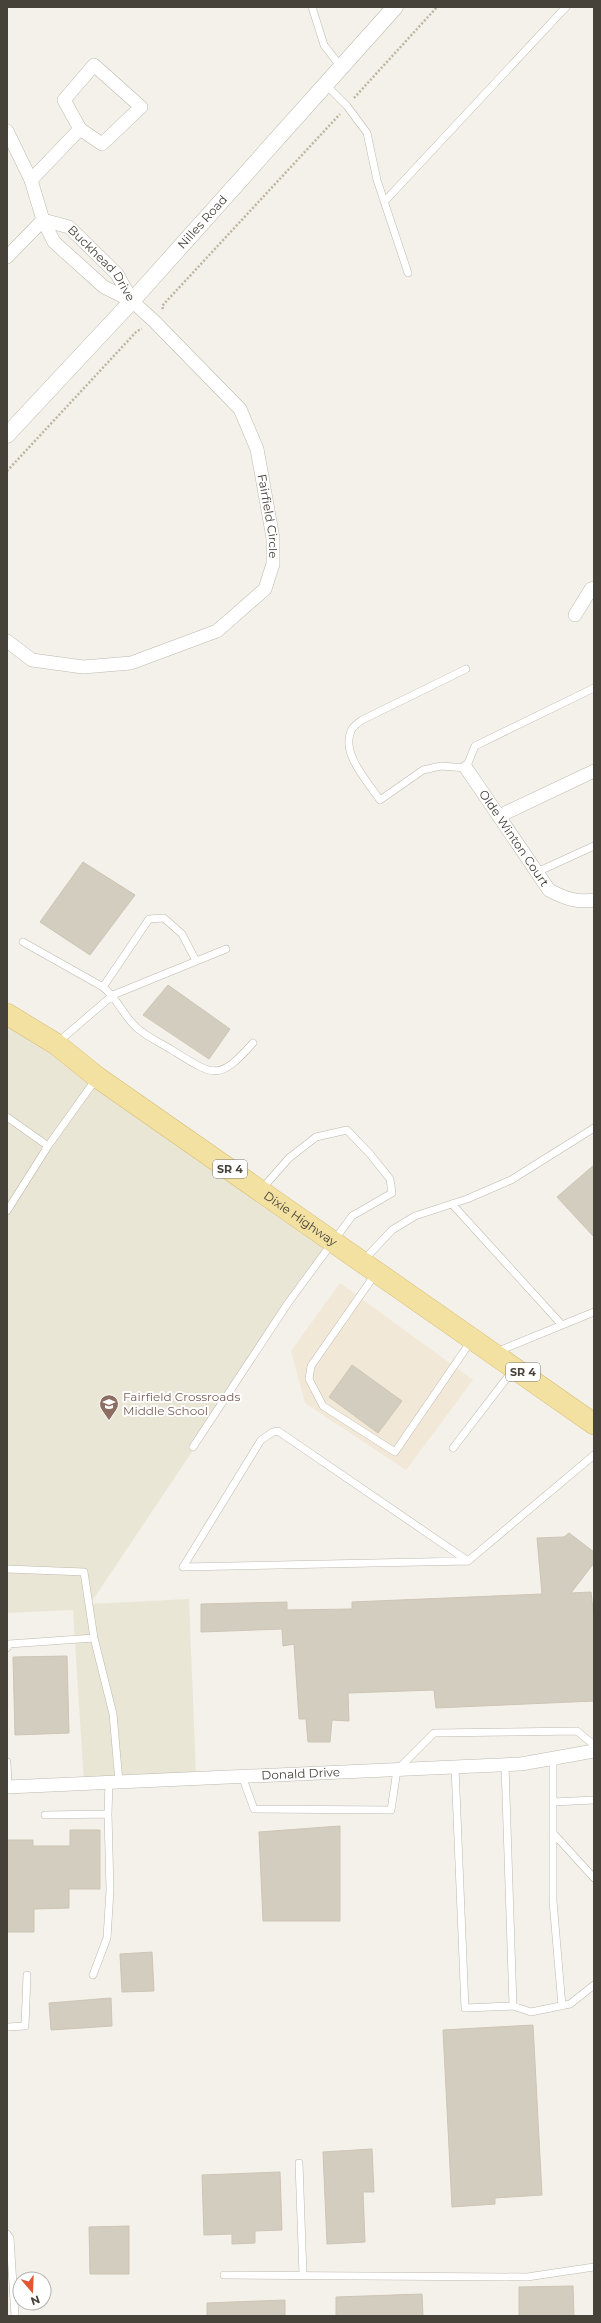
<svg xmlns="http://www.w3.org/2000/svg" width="601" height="2323" font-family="Montserrat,sans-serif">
<rect width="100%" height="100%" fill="#f3f1ea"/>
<!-- commercial -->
<path fill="#f2e8d7" d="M340 1283 473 1380 406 1470 305 1403 291 1351Z"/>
<!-- education -->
<path fill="#eae6d5" d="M7 1015 333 1241 90 1604 189 1599 196 1778 84 1783 73 1610 7 1613Z"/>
<!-- building -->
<path fill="#d3cdc0" stroke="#cdc5b4" d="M83 862 135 895 90 955 40 922Z
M168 985 230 1029 209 1059 143 1015Z
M594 1165V1237L557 1197Z
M352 1365 402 1401 378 1433 329 1397Z
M569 1533 594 1552V1563L571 1593 591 1592 594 1618V1701L436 1708 434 1690 348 1693 349 1721 332 1720 330 1742H308L306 1719H299L294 1644 283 1646 282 1629 201 1632V1604L287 1602V1610L352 1609V1602L542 1594 537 1538 564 1537Z
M67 1656 69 1733 15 1735 13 1657Z
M340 1826V1921H263L259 1832Z
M70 1830H100V1889H69V1908L34 1909V1932H7V1840H33V1846H70Z
M152 1952 154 1991 122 1992 120 1954Z
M111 1998 112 2026 51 2030 49 2003Z
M533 2025 542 2195 495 2198V2204L452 2207 443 2030Z
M372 2149 374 2192H363L365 2242 327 2244 323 2152Z
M280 2172 282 2230 255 2231V2243L232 2244V2234L204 2235 202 2175Z
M129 2226V2274H90L89 2227Z
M573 2286 574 2316H519V2287Z
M422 2294 423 2316H336V2297Z
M285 2300V2316H207V2303Z"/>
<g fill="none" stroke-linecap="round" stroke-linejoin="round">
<!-- service casing -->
<g stroke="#bdb9ad" stroke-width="8">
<path id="service" d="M312 7 324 45 341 67
M326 85 347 106 367 133 377 180 408 273
M384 202 566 7
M466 669 362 720C358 723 352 727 351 731 341 754 368 782 380 800L423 770 441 766 466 768 475 746 594 688
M537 872 594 846
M23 942 103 987
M196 961 182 934 164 918 149 919 103 987C117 998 123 1015 136 1027 145 1036 161 1043 172 1050 214 1076 218 1082 253 1043
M57 1043 113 995 226 949
M7 1117 48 1146
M452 1204 562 1325
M7 1211 48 1146 96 1079
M363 1261 392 1230 415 1216 467 1199 511 1180 594 1128
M376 1273 311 1366 309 1379 323 1406 395 1452 471 1341
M496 1352 594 1312
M193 1447 288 1303 352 1216 392 1193 390 1179 370 1154 347 1130 316 1137 289 1158 261 1190
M453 1448 513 1370
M183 1567 468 1561 594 1455
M183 1567 261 1440 273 1432 278 1431 468 1561
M7 1569 84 1572 94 1638 113 1714 119 1782
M7 1648 9 1644 94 1638
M553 1758V1901L562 2006
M7 1762 8 1787
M455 1767 465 2008 513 2006 505 1765
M242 1776 254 1809 391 1810 397 1770 434 1733 577 1731 594 1745
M553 1802 594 1800
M45 1815 108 1814 109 1782
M553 1833 594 1878
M93 1975 107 1938 110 1890 108 1814
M513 2006 531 2012 570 2004 594 1985
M7 2027 25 2026 27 1975
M299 2163 303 2275
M7 2234 10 2238 15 2316
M224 2275 527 2277 594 2267"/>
</g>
<!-- minor casing -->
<g stroke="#bdb9ad" stroke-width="14">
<g id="minor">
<path id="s1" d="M7 131 31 180 43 220 54 242 104 287 132 301 154 321 240 409 257 449 273 538V564L265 589 217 631 131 663 83 667 32 660 7 641"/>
<path d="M31 180 80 129 102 144 141 107 94 65 64 100 80 129"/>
<path id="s2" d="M43 220 69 227 117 274 132 301"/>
<path d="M7 257 43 220"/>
<path d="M575 615 591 589 594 588"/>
<path id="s3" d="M466 768 549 890C564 898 577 903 594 900"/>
<path d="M499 816 594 771"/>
<path id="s4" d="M7 1787 521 1764 594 1751"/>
</g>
</g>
<!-- tertiary casing -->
<g stroke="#bdb9ad" stroke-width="17">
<g id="tertiary">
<path id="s5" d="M7 435 132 301 395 7"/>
</g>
</g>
<!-- primary casing -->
<g stroke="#d6be74" stroke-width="22">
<g id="primary">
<path id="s6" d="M7 1014 56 1044 97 1077 594 1424"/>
</g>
</g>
<!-- path -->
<path stroke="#bdb5a0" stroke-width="2.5" stroke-dasharray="2 2" stroke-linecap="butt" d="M354 98 437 7
M163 309 162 306 340 114
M7 471 137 331 142 329"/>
<!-- service -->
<use href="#service" stroke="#fff" stroke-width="7"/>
<!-- minor -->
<use href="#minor" stroke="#fff" stroke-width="13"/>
<!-- tertiary -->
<use href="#tertiary" stroke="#fff" stroke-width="16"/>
<!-- primary -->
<use href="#primary" stroke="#f3e1a2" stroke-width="21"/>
</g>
<!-- icons -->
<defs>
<g id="school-pin" transform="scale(1)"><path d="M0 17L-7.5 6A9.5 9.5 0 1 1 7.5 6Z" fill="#8d6e63" stroke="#fff"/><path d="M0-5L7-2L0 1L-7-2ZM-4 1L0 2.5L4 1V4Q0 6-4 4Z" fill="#fff"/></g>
</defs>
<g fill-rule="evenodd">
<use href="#school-pin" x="109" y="1404"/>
</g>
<g text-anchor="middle" stroke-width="4" stroke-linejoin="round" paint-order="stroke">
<!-- shield labels -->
<g fill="#fff" stroke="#7e7a74" stroke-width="1">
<rect x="213" y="1160" width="34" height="18" rx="3"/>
<rect x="506" y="1363" width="34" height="18" rx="3"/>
</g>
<g font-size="11" font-weight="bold" fill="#464139">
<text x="230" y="1173">SR 4</text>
<text x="523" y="1376">SR 4</text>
</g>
<!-- street labels -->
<g font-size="12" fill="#464139" stroke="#fff">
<text dy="4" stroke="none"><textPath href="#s5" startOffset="289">Nilles Road</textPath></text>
<text dy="4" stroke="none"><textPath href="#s2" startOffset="76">Buckhead Drive</textPath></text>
<text dy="4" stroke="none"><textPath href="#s1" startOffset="484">Fairfield Circle</textPath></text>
<text dy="4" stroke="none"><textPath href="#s3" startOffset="85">Olde Winton Court</textPath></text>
<text dy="4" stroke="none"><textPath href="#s6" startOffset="358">Dixie Highway</textPath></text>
<text dy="4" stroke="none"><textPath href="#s4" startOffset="294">Donald Drive</textPath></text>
</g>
<!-- education labels -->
<g font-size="12" fill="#785e54" stroke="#fff" text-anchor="start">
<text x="123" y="1401">Fairfield Crossroads<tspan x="123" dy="14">Middle School</tspan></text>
</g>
</g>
<!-- border -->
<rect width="601" height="2323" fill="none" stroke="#464139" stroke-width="16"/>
<!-- north arrow -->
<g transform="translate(32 2291) rotate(161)"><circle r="19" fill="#ffffff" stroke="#b5b3b0"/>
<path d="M0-3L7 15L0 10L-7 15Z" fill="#e25632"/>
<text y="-6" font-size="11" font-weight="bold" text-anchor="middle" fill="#464139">N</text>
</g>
</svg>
